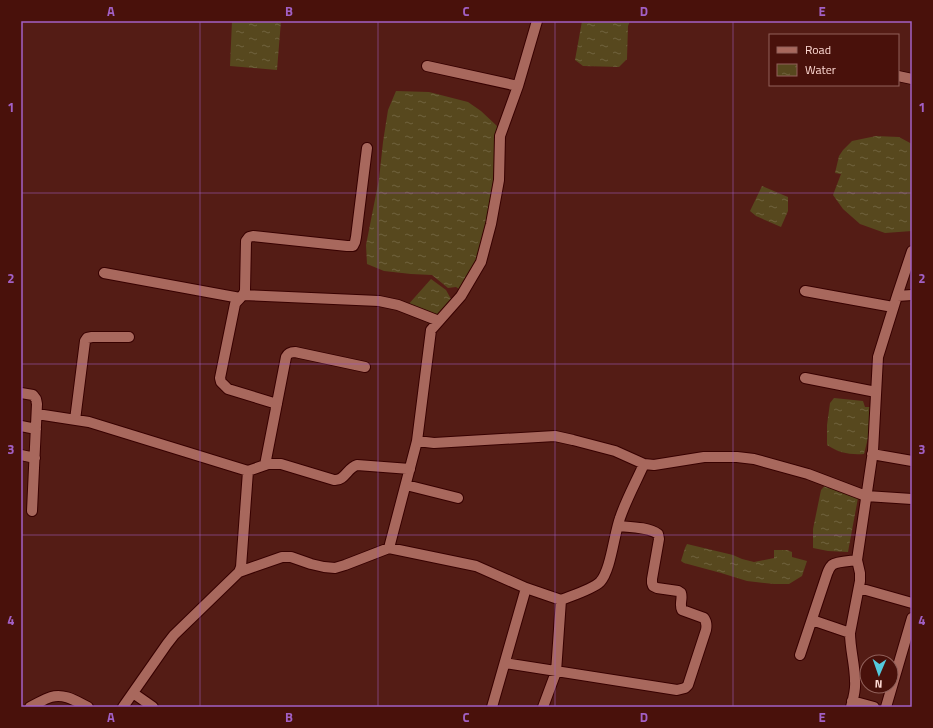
<svg xmlns="http://www.w3.org/2000/svg" width="933" height="728" font-family="'Titillium Web',sans-serif">
<defs>
<pattern id="water-ripples" width="26" height="14" patternUnits="userSpaceOnUse"><rect width="26" height="14" fill="#57481e"/><path d="M2 4q2-2 4 0t4 0M15 11q2-2 4 0t4 0" fill="none" stroke="#70623e"/></pattern>
</defs>
<rect width="100%" height="100%" fill="#541c15"/>
<!-- water -->
<path fill="url(#water-ripples)" d="M232 21H281L277 70 230 66Z
M582 21H630L628 26 627 59 619 67 583 66 575 60Z
M396 91 429 92 468 102 481 111 497 126 499 164 481 262 459 289 456 287 448 288 432 275 411 274 384 271 367 264 366 245 379 179 383 142 388 110Z
M876 136 899 137 912 144V231L885 233 860 224 843 209 833 195 841 174 835 173 839 156 843 150 852 141Z
M762 186 788 197V211L781 227 756 216 750 211Z
M431 279 446 290 451 299 430 324 412 315 407 306Z
M834 398 863 401 865 407H870L868 438 864 454C850 455 839 453 827 445V425L830 403Z
M828 482 858 498 848 552 828 551 813 548V529L821 490Z
M687 544 733 555 742 559 754 562 774 558V550H787L792 552V557L807 561 802 576 789 584H774L747 581 721 573 684 563 681 561 685 548Z"/>
<g fill="none" stroke-linecap="round" stroke-linejoin="round">
<!-- minor casing -->
<g stroke="#370100" stroke-width="12">
<path id="minor" d="M427 66 518 86
M898 76 912 79
M104 273 240 298
M805 291 893 307
M243 295 379 301 398 305 439 321
M897 296 912 295
M805 378 876 392
M21 393 33 395 36 399 37 404 32 511
M277 404 228 389 221 382 220 378 235 304C238 299 243 297 245 291L246 241 249 237 253 236 347 246H353L355 242 356 237 367 148
M37 414 89 422 248 471 268 464H281L334 480C345 481 347 468 357 465L410 469
M75 420 85 341 87 338 92 337H129
M21 426 36 429
M417 441 434 443 555 436 573 440 615 451 644 464 654 465 704 457H737L754 459 808 474 866 496 912 499
M872 454 912 461
M21 455 35 458
M265 465 286 357C288 353 290 352 295 352L365 367
M406 485 458 498
M389 548 417 441 431 330 461 296 481 262 491 224 499 180 500 136 518 86 537 21
M239 572 282 557H291L311 564 324 567 335 568 345 565 389 548 476 566 526 588 561 600C571 596 593 589 600 582 611 570 614 534 620 518 626 500 636 482 644 464
M859 588 912 603
M812 620 850 633
M800 655 827 574C828 571 830 567 832 565 837 561 851 561 857 560
M505 663 677 690 685 688 688 685 706 630C707 625 707 622 704 618L682 610C679 604 683 599 681 593L678 591 657 588 653 586 652 583V579L659 539 658 534C649 527 630 527 618 526
M133 693 153 707
M852 701 874 707
M30 707C37 704 44 699 51 697 64 693 76 701 88 707
M123 707 167 644 174 635 239 572 241 567 248 471
M492 707 526 588
M543 707 556 672 561 600
M851 707C853 699 856 690 855 681 855 665 850 649 850 633L860 581V573L857 560 873 451 878 357 897 296 912 251
M886 707 912 618"/>
</g>
<!-- minor -->
<use href="#minor" stroke="#a8685d" stroke-width="10"/>
</g>
<!-- grid -->
<path fill="none" stroke="#a260c5" stroke-width="1" stroke-opacity="0.55" d="M200 21V707M378 21V707M555 21V707M733 21V707M21 193H912M21 364H912M21 535H912"/>
<!-- border -->
<rect width="933" height="728" fill="none" stroke="#49110b" stroke-width="44"/>
<!-- legend -->
<rect x="769" y="34" width="130" height="52" fill="#49110b" stroke="#91615b"/>
<rect x="777" y="47" width="20" height="6" fill="#a8685d" stroke="#91615b"/>
<text x="805" y="54" font-size="12" fill="#fed9d3">Road</text>
<rect x="777" y="64" width="20" height="12" fill="url(#water-ripples)" stroke="#91615b"/>
<text x="805" y="74" font-size="12" fill="#fed9d3">Water</text>
<!-- north arrow -->
<g transform="translate(879 674) rotate(182)"><circle r="19" fill="#49110b" stroke="#91615b"/>
<path d="M0-3L7 15L0 10L-7 15Z" fill="#54cadd"/>
<text y="-6" font-size="11" font-weight="bold" text-anchor="middle" fill="#fed9d3">N</text>
</g>
<rect x="22" y="22" width="889" height="684" fill="none" stroke="#a260c5" stroke-width="1.5"/>
<g font-size="13" text-anchor="middle" font-weight="bold" fill="#a260c5">
<text x="111" y="16">A</text>
<text x="289" y="16">B</text>
<text x="466" y="16">C</text>
<text x="644" y="16">D</text>
<text x="822" y="16">E</text>
<text x="11" y="112">1</text>
<text x="922" y="112">1</text>
<text x="11" y="283">2</text>
<text x="922" y="283">2</text>
<text x="11" y="454">3</text>
<text x="922" y="454">3</text>
<text x="11" y="625">4</text>
<text x="922" y="625">4</text>
<text x="111" y="722">A</text>
<text x="289" y="722">B</text>
<text x="466" y="722">C</text>
<text x="644" y="722">D</text>
<text x="822" y="722">E</text>
</g>
</svg>
